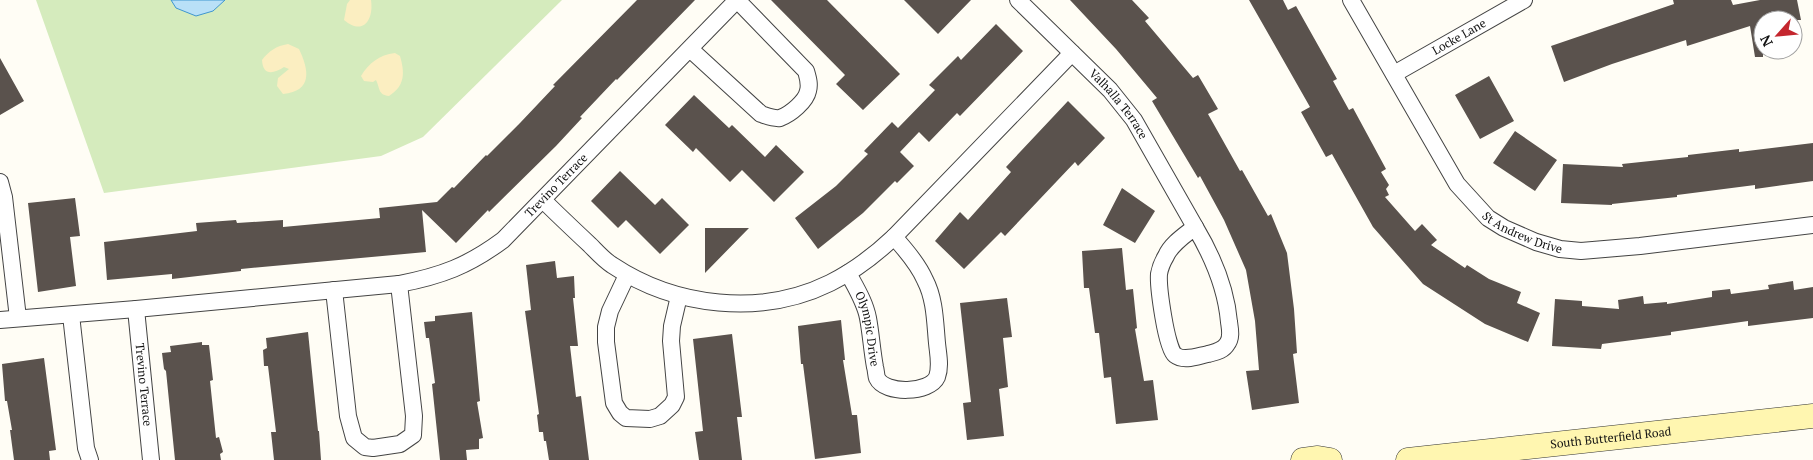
<svg xmlns="http://www.w3.org/2000/svg" width="1813" height="460" font-family="'PT Serif',serif">
<rect width="100%" height="100%" fill="#fffdf5"/>
<!-- green -->
<path fill="#d5ebbd" d="M36 0H562L423 137 381 156 104 193Z"/>
<!-- sand -->
<path fill="#fbeec1" d="M350 0H371C374 20 363 36 344 20L347 4Z
M288 44 299 49C309 70 313 91 283 94L277 86 278 78 289 69 284 67C273 74 263 76 262 60 269 51 276 46 288 44Z
M395 53 400 56C405 73 405 86 389 96 378 95 380 88 376 80L373 82 364 81 361 76C369 63 379 55 395 53Z"/>
<!-- water -->
<path fill="#b9e0f7" stroke="#3f96cf" d="M171 0H225L213 11 196 16 176 8Z"/>
<!-- building -->
<path fill="#5a524d" d="M637 0H695L617 80 616 79 580 117 582 118 556 146 489 212 488 210 456 243 422 210 426 252 241 269V271L172 279V274L107 280 104 242 197 231 196 223 236 220 237 223 283 220V227L380 218 379 208 437 202 452 187 454 188 486 155 487 156 520 123 555 86 553 85Z
M771 0H827L900 74 863 110 836 84 845 75Z
M904 0H971L938 34Z
M1070 0H1132L1149 18 1145 21 1193 78 1198 75 1218 109 1208 114 1240 171 1242 170 1268 216 1271 214 1287 253 1294 309 1297 353 1293 354 1299 403 1252 410 1246 371 1259 370 1255 321 1246 270 1224 220 1200 176 1198 178 1152 101 1157 98 1116 49Z
M1249 0H1283L1288 10 1296 6 1337 79 1333 81 1349 110 1353 108 1386 169 1381 172 1389 185 1386 189 1389 195 1385 197 1415 231 1422 224 1437 240 1431 245 1465 268 1467 265 1489 279 1521 292 1517 303 1540 313 1528 342 1485 324 1423 284 1373 227 1332 154 1326 157 1301 112 1310 107Z
M1673 0H1731L1733 5 1760 0H1797L1801 20H1763V57H1755L1750 26 1687 46 1686 40 1612 64 1564 82 1551 46 1674 4Z
M996 24 1023 51 960 116 957 113 929 142 919 132 900 152 914 166 897 183 895 181 863 213 818 249 795 218 836 186 868 154 864 151 892 122 898 128 935 90 929 85 958 56 961 60Z
M0 58 24 101 0 115Z
M1489 76 1514 121 1480 139 1455 95Z
M694 95 729 128 732 125 765 157 776 145 804 172 774 202 742 170 730 182 696 148 693 152 665 125Z
M1068 101 1105 138 1078 166 1075 162 1005 236 1001 232 964 269 935 241 960 212 968 220 1011 172 1006 167Z
M1515 131 1557 160 1535 191 1493 163Z
M1813 143V181L1755 189V185L1677 195V197L1612 204V205L1561 203 1563 164 1623 167 1622 164 1688 157V155L1739 149V152Z
M620 171 655 205 662 198 689 225 660 254 626 220 618 228 591 201Z
M1122 188 1155 211 1135 243 1103 225Z
M75 198 80 236 70 237 76 286 38 292 28 203Z
M705 228H749L705 273Z
M1122 248 1126 290 1133 289 1137 328 1135 329 1144 381 1153 380 1158 420 1116 424 1111 377 1104 378 1099 333H1095L1089 288H1084L1082 251Z
M555 261 557 278 574 276 575 298H573L578 346H570L576 397 581 396 589 460H549L546 441H544L543 432H539L537 415 539 414 525 311 531 310 526 265Z
M1793 281 1794 290 1813 287V318L1748 326V321L1671 332V335L1602 344 1601 349 1552 346 1555 299 1582 301V306L1619 309 1618 300 1643 296 1644 304 1667 302V304L1712 297V291L1730 289 1731 294 1769 289 1768 285Z
M1007 298 1012 337 1003 338 1008 387 999 389 1004 436 967 440 963 403 971 402 960 303Z
M472 312 480 401 477 402 483 438 479 439V449L466 450 467 460H440L432 384 435 383 429 338H426L424 322 435 321V316Z
M841 320 845 360H843L852 415H857L861 453 815 459 803 364H801L798 326Z
M308 332 318 431H319L321 460H274L271 432H276L268 366H264L263 350 267 348 266 338Z
M732 334 742 417H737L742 460H699L695 432 703 431 693 339Z
M202 342V345H209L213 380 210 381 216 438 219 437 223 452 220 454 221 460H175L166 371 164 369 162 353 171 352 170 346Z
M44 358 56 450 49 451 50 460H14L10 430H12L7 401H5L2 364Z"/>
<g fill="none" stroke-linecap="round" stroke-linejoin="round">
<!-- street casing -->
<g stroke="#444" stroke-width="18">
<g id="street">
<path id="s1" d="M1018 0 1110 90 1134 120 1195 227"/>
<path id="s2" d="M1351 0 1457 184 1488 218 1504 228 1536 242 1560 249 1581 251 1640 246 1813 225"/>
<path id="s3" d="M1394 74 1524 0"/>
<path d="M0 182 4 197 18 318"/>
<path d="M543 200C558 215 574 230 590 245 597 252 604 260 612 265 675 307 761 317 830 283 854 271 875 255 894 237L1072 53"/>
<path d="M1195 227C1213 257 1226 287 1229 322 1230 329 1232 338 1227 344 1223 351 1215 352 1208 354 1198 356 1184 362 1175 355 1166 348 1158 286 1159 274 1160 268 1163 261 1166 256 1171 244 1185 235 1195 227Z"/>
<path id="s4" d="M848 273C856 288 865 302 868 318 871 334 872 351 875 367 876 370 876 375 877 378 885 395 930 393 937 377 941 366 938 354 937 343 935 322 935 299 925 280 918 264 906 250 894 237"/>
<path d="M627 275 610 311 606 327V342L614 403 620 413 626 418 650 419 660 416 672 405 676 397 671 341 672 326 679 296"/>
<path d="M334 290 348 416 354 438 365 447 373 448 400 444 413 435 414 416 399 284"/>
<path id="s5" d="M136 309 151 460"/>
<path d="M71 315 86 448 90 460"/>
<path id="s6" d="M0 320 136 309 399 284C441 276 468 266 503 240L737 0 806 71C808 78 810 84 808 91 806 101 791 114 780 118 774 119 767 116 761 114L690 49"/>
</g>
</g>
<!-- secondary casing -->
<g stroke="#333" stroke-width="25">
<g id="secondary">
<path d="M1303 460 1318 458 1330 460"/>
<path id="s7" d="M1408 460 1813 416"/>
</g>
</g>
<!-- street -->
<use href="#street" stroke="#fff" stroke-width="16"/>
<!-- secondary -->
<use href="#secondary" stroke="#fff6b0" stroke-width="24"/>
</g>
<g text-anchor="middle" stroke-width="5" stroke-linejoin="round" paint-order="stroke">
<!-- street labels -->
<g font-size="12" fill="#111" stroke="#fff">
<text dy="4" stroke="none"><textPath href="#s3" startOffset="75">Locke Lane</textPath></text>
<text dy="4" stroke="none"><textPath href="#s1" startOffset="145">Valhalla Terrace</textPath></text>
<text dy="4" stroke="none"><textPath href="#s6" startOffset="591">Trevino Terrace</textPath></text>
<text dy="4" stroke="none"><textPath href="#s2" startOffset="296">St Andrew Drive</textPath></text>
<text dy="4" stroke="none"><textPath href="#s4" startOffset="60">Olympic Drive</textPath></text>
<text dy="4" stroke="none"><textPath href="#s5" startOffset="76">Trevino Terrace</textPath></text>
<text dy="4" stroke="none"><textPath href="#s7" startOffset="204">South Butterfield Road</textPath></text>
</g>
</g>
<!-- north arrow -->
<g transform="translate(1778 35) rotate(243)"><circle r="24" fill="#ffffff" stroke="#a0a0a0"/>
<path d="M0-4L9 19L0 12L-9 19Z" fill="#c4262e"/>
<text y="-8" font-size="14" font-weight="bold" text-anchor="middle" fill="#111111">N</text>
</g>
</svg>
